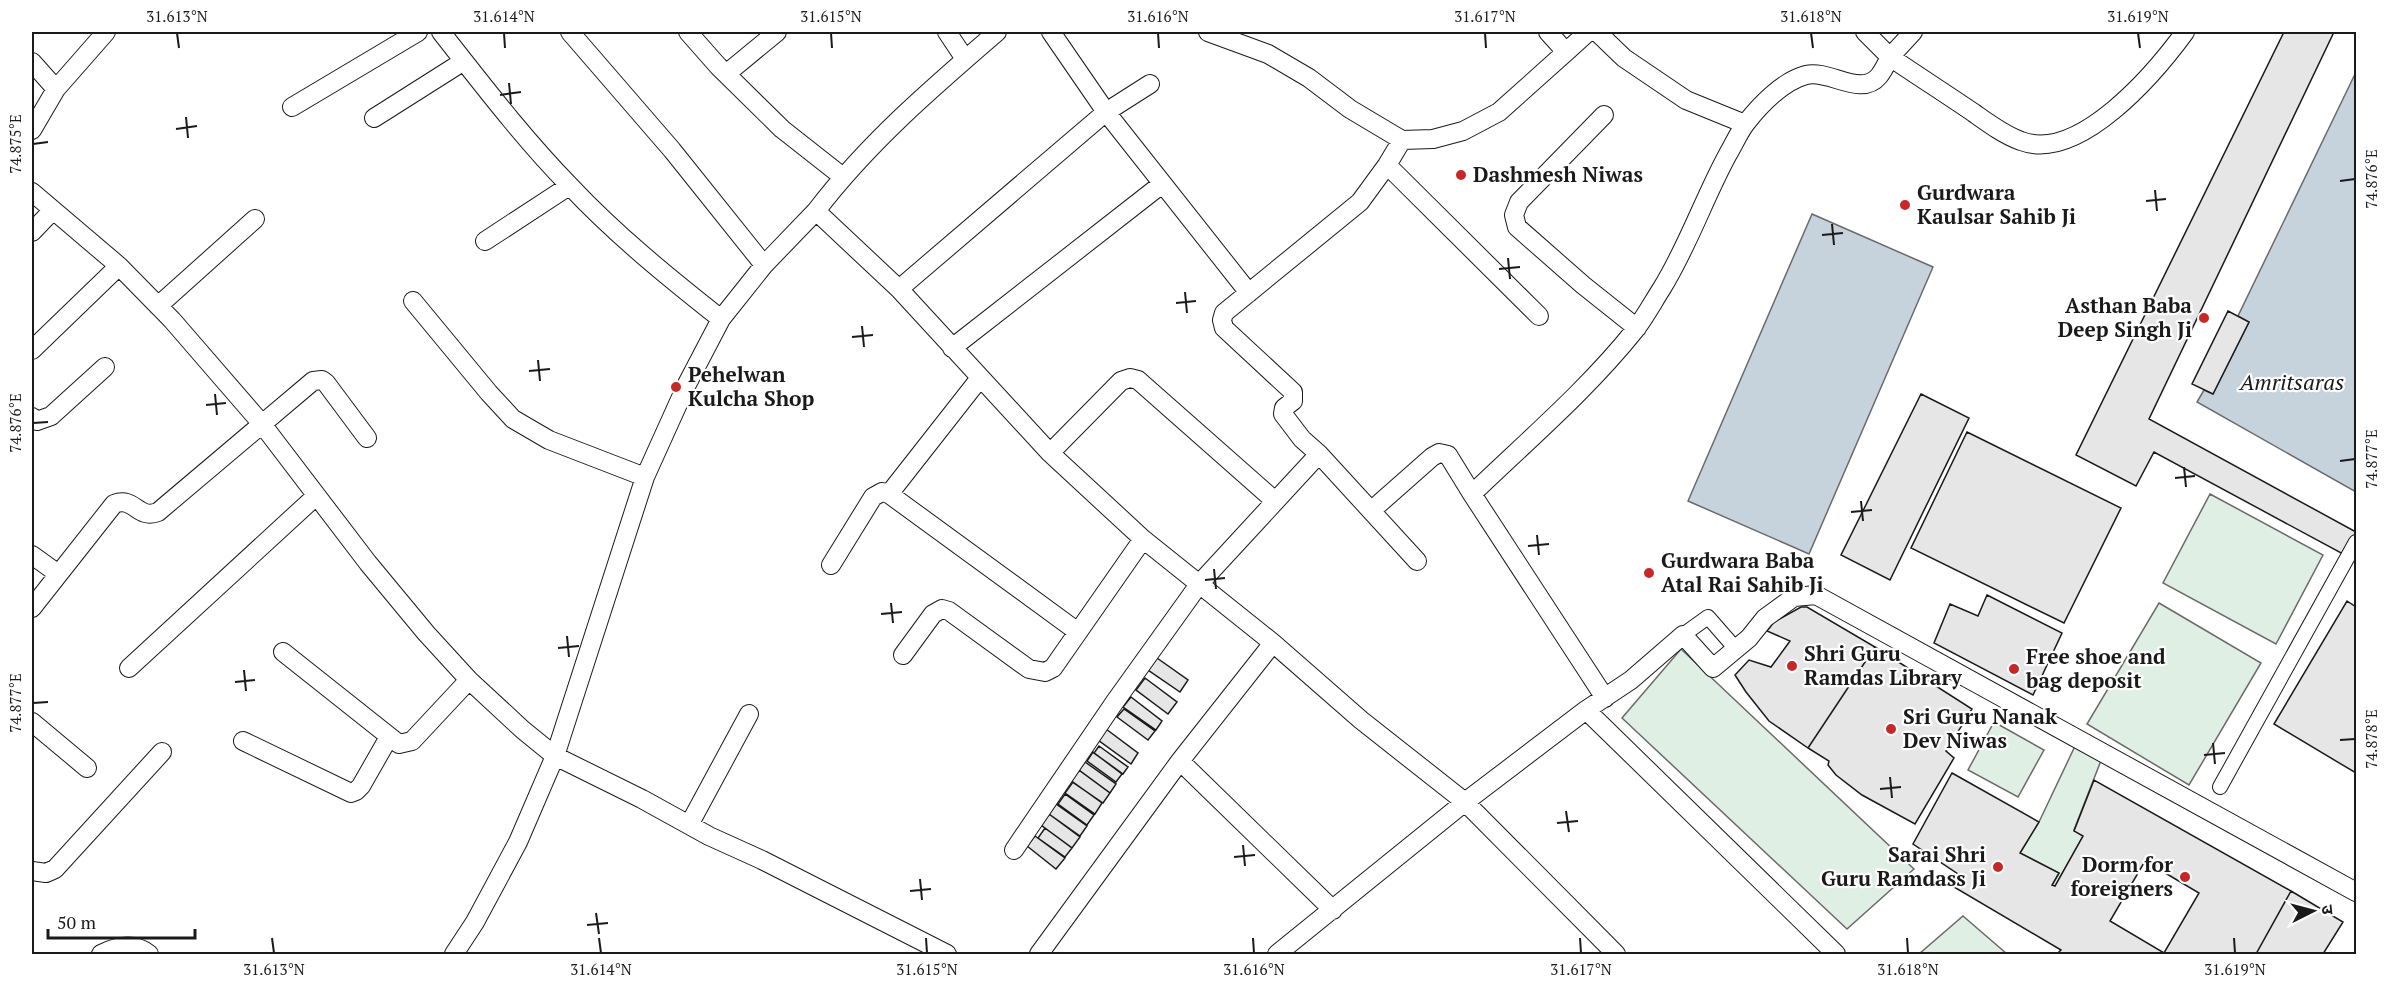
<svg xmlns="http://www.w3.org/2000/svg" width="2388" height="986" font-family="'PT Serif','Noto Sans Devanagari',serif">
<rect width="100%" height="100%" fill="#fff"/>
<!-- green -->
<path fill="#e0efe3" stroke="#6a6a6a" stroke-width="1.5" d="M2210 494 2323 555 2276 644 2163 583Z
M2159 603 2261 663 2189 785 2087 724Z
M1681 649 1914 869 1847 929 1622 718Z
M1994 722 2044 750 2018 797 1968 770Z
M2076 744 2102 758 2074 830 2083 836 2055 886 2052 885 2059 873 2020 853 2039 822Z
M1963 916 2007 954H1919Z"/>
<!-- water -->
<path fill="#c6d2dc" stroke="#6a6a6a" stroke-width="1.5" d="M2356 72V492L2197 402 2204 390 2213 394 2249 322 2238 316Z
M1812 214 1933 267 1809 554 1688 501Z"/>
<!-- building -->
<path fill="#e6e6e6" stroke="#1a1a1a" stroke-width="1.5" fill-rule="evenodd" d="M2284 32H2334L2149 419 2356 532V561L2154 452 2136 486 2076 455Z
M2228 311 2249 322 2213 394 2192 384Z
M1921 394 1969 418 1890 580 1841 555Z
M1967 432 2121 508 2064 623 1911 548Z
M1987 595 2062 633 2033 695 1934 643 1950 604 1978 616Z
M2347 601 2356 607V773L2274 724Z
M1801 607H1807L1875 647 1808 748 1769 721 1746 692 1735 675 1749 660 1771 667 1790 641 1767 631 1774 622Z
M1875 647 1972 709 1946 751 1954 758 1915 824 1862 795 1836 775 1828 765 1829 761 1808 748Z
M1157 658 1188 680 1180 692 1148 670Z
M1145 678 1177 702 1168 714 1136 690Z
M1131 697 1162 721 1156 730 1123 707Z
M1124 709 1155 731 1148 740 1117 717Z
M1106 729 1138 753 1131 764 1098 740Z
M1099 746 1128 767 1123 774 1094 753Z
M1093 752 1122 774 1116 782 1087 761Z
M1085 762 1116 784 1110 793 1079 770Z
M1079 770 1110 793 1103 803 1071 781Z
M1952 773 2039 822 2020 853 2059 873 2052 885 2055 886 2083 836 2074 831 2094 780 2291 891 2256 954H2057L2061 950 1954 887 1961 876 1913 844ZM2145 861 2199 893 2164 953 2110 921Z
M1073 782 1102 803 1095 814 1065 793Z
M1065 794 1094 815 1087 825 1058 804Z
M1056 804 1087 826 1080 836 1049 814Z
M1049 814 1080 837 1072 848 1041 825Z
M1045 828 1072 848 1065 857 1038 838Z
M1035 836 1065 858 1056 869 1027 846Z
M2291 891 2343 922 2323 954H2256Z"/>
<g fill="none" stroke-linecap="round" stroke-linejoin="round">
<!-- pedestrian casing -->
<g stroke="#1a1a1a" stroke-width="16">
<path id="pedestrian" d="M1683 635 1708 617 1736 649
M2220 787 2356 542"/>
</g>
<!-- minor casing -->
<g stroke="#1a1a1a" stroke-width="20">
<path id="minor" d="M441 32C482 84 523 138 570 186 616 235 668 277 721 319
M570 32 672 150 764 265
M688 32 718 66 782 129 843 177
M947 32 965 59
M997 32C932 88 868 143 816 211L899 289 1050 453 1143 539 1273 643 1361 720 1465 802 1616 954
M1051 32 1106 112 1249 293
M1208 32 1268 54 1309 78 1350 109 1402 140 1433 139 1463 131 1499 112 1566 52
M1548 32 1566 52 1588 32
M1597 32 1624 58 1686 100 1745 124
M1865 32 1890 57 1913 32
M32 62 56 89
M726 74 777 32
M292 107 418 32
M1604 115 1519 202 1514 215 1517 227 1583 285 1637 328
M374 118 464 61
M32 130 56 89 106 32
M1387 165 1539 316
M32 192 119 266 172 320 262 424 368 563 426 633 469 680 523 730 555 756 642 799 709 836 762 860 947 954
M32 232 53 210
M485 241 569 186
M899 289 1106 112 1150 84
M413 301 489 393 513 419 549 440 645 477
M158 306 255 219
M952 348 1162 184
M32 350 119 266
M980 378 889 494 1078 632
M32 417 37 421 51 416 105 367
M1050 453 1121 381 1130 378 1138 380 1275 501
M1319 454 1302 439 1283 414 1284 408 1293 401V392L1224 328 1222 320 1224 313 1360 202 1387 165 1402 140
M1372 510 1432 457 1439 453 1448 455 1472 494
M32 555 57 573
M831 565 873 497 882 492 889 494
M32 608 114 504C135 496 137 520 158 512L313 381 322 380 326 383 367 438
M283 652 399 744 412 741 469 680
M903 655 933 614 942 609 949 611 1029 669 1045 672 1053 668 1143 539
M129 668 316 496
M1605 698 1472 494C1527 441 1587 390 1635 330 1645 317 1653 302 1662 288 1688 246 1704 198 1728 154 1734 144 1739 132 1746 123 1760 105 1783 81 1806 75 1829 69 1861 98 1879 76 1883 71 1887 63 1890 57 1918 76 1946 94 1974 113 1988 123 2004 135 2021 141 2079 163 2155 73 2185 32
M1586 710 1631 680 1683 635 1713 668 1749 638 1765 618 1794 597 1816 595 2356 892
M32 722 87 768
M243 741 351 793 356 791 361 786 389 737
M1180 761 1333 910
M689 825 749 714
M1014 850 1114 703 1200 583 1319 454 1417 561
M32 871 46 873 55 869 162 752
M101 954C117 946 134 942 149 954
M454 954 475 922 518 842 555 756 645 477 687 384 721 319 764 265 816 211
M1039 954 1180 761 1273 643
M1277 954 1465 802 1586 710 1836 954"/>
</g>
<!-- pedestrian -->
<use href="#pedestrian" stroke="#fff" stroke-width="14"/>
<!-- minor -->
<use href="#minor" stroke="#fff" stroke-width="18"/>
</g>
<!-- ticks -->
<path fill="none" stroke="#1a1a1a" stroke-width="2" d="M177 33 179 48M504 33 505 48M831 33 832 48M1158 33 1159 48M1485 33 1486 48M1811 33 1813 48M2138 33 2140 48M509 83 511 104M500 95 521 92M186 117 188 138M176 129 197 126M33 144 48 142M2340 181 2355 179M2155 190 2157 211M2146 201 2166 199M1832 224 1834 245M1822 235 1843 233M1508 258 1510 279M1499 269 1520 267M1185 292 1187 313M1176 303 1196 301M862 326 864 347M852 337 873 335M538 360 540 381M529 371 550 369M215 394 217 415M206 405 226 403M33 423 48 422M2340 461 2355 459M2184 467 2186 487M2175 478 2195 476M1861 501 1863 521M1851 512 1872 510M1537 535 1539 555M1528 546 1549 544M1214 569 1216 589M1205 580 1225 578M891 603 893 623M881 614 902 612M567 636 569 657M558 648 579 646M244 670 246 691M235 682 255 680M33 703 48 702M2340 740 2355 739M2213 743 2215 764M2204 755 2225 753M1890 777 1892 798M1880 789 1901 787M1566 811 1569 832M1557 823 1578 821M1243 845 1245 866M1234 857 1255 855M920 879 922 900M910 891 931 889M596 913 599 934M587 925 608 923M272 938 274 953M599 938 601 953M926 938 927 953M1253 938 1254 953M1580 938 1581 953M1907 938 1908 953M2234 938 2235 953"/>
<!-- markers -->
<g fill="#c62828" stroke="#fff" stroke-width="2">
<circle cx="1461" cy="175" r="6"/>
<circle cx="1905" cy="205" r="6"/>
<circle cx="2204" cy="318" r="6"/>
<circle cx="676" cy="387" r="6"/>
<circle cx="1649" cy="573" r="6"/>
<circle cx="1792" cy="666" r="6"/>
<circle cx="2014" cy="669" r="6"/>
<circle cx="1891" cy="729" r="6"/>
<circle cx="1998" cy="867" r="6"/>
<circle cx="2185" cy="877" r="6"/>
</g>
<g text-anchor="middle" stroke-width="4.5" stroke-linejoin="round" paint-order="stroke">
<!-- poi labels -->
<g font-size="21" font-weight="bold" fill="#1a1a1a" stroke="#fff" text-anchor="start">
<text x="1473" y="182">Dashmesh Niwas</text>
<text x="1917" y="200">Gurdwara<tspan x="1917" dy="24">Kaulsar Sahib Ji</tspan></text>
<text x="2192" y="313" text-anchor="end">Asthan Baba<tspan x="2192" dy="24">Deep Singh Ji</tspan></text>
<text x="688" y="382">Pehelwan<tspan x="688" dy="24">Kulcha Shop</tspan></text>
<text x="1661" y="568">Gurdwara Baba<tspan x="1661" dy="24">Atal Rai Sahib Ji</tspan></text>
<text x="1804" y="661">Shri Guru<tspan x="1804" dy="24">Ramdas Library</tspan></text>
<text x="2026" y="664">Free shoe and<tspan x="2026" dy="24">bag deposit</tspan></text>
<text x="1903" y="724">Sri Guru Nanak<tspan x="1903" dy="24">Dev Niwas</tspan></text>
<text x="1986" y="862" text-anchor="end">Sarai Shri<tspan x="1986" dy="24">Guru Ramdass Ji</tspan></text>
<text x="2173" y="872" text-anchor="end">Dorm for<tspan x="2173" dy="24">foreigners</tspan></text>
</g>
<!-- water labels -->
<g font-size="22" font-style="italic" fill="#1a1a1a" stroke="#fff">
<text x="2292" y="390">Amritsaras</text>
</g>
</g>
<!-- border -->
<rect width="2388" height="986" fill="none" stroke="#ffffff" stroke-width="66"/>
<!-- north arrow -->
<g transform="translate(2313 911) rotate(84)" stroke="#ffffff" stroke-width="4.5" paint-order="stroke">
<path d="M0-4.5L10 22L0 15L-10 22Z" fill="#1a1a1a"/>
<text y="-9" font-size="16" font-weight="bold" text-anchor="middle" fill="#1a1a1a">उ</text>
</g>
<!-- scale -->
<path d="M48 929v9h147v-9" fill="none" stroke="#1a1a1a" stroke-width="3"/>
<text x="57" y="929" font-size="18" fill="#1a1a1a" stroke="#ffffff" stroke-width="4.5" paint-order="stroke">50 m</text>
<rect x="33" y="33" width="2322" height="920" fill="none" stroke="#1a1a1a" stroke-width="2"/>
<g font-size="15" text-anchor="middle" fill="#1a1a1a">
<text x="177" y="22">31.613°N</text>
<text x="504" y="22">31.614°N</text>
<text x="831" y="22">31.615°N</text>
<text x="1158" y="22">31.616°N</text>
<text x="1485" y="22">31.617°N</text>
<text x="1811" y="22">31.618°N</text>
<text x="2138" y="22">31.619°N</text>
<text transform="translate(16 144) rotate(-90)" y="5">74.875°E</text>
<text transform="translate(2372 179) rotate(-90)" y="5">74.876°E</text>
<text transform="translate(16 423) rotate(-90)" y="5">74.876°E</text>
<text transform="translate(2372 459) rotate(-90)" y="5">74.877°E</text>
<text transform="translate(16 703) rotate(-90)" y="5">74.877°E</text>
<text transform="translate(2372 739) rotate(-90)" y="5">74.878°E</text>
<text x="274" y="975">31.613°N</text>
<text x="601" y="975">31.614°N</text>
<text x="927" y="975">31.615°N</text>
<text x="1254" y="975">31.616°N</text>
<text x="1581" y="975">31.617°N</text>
<text x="1908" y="975">31.618°N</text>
<text x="2235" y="975">31.619°N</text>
</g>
</svg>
